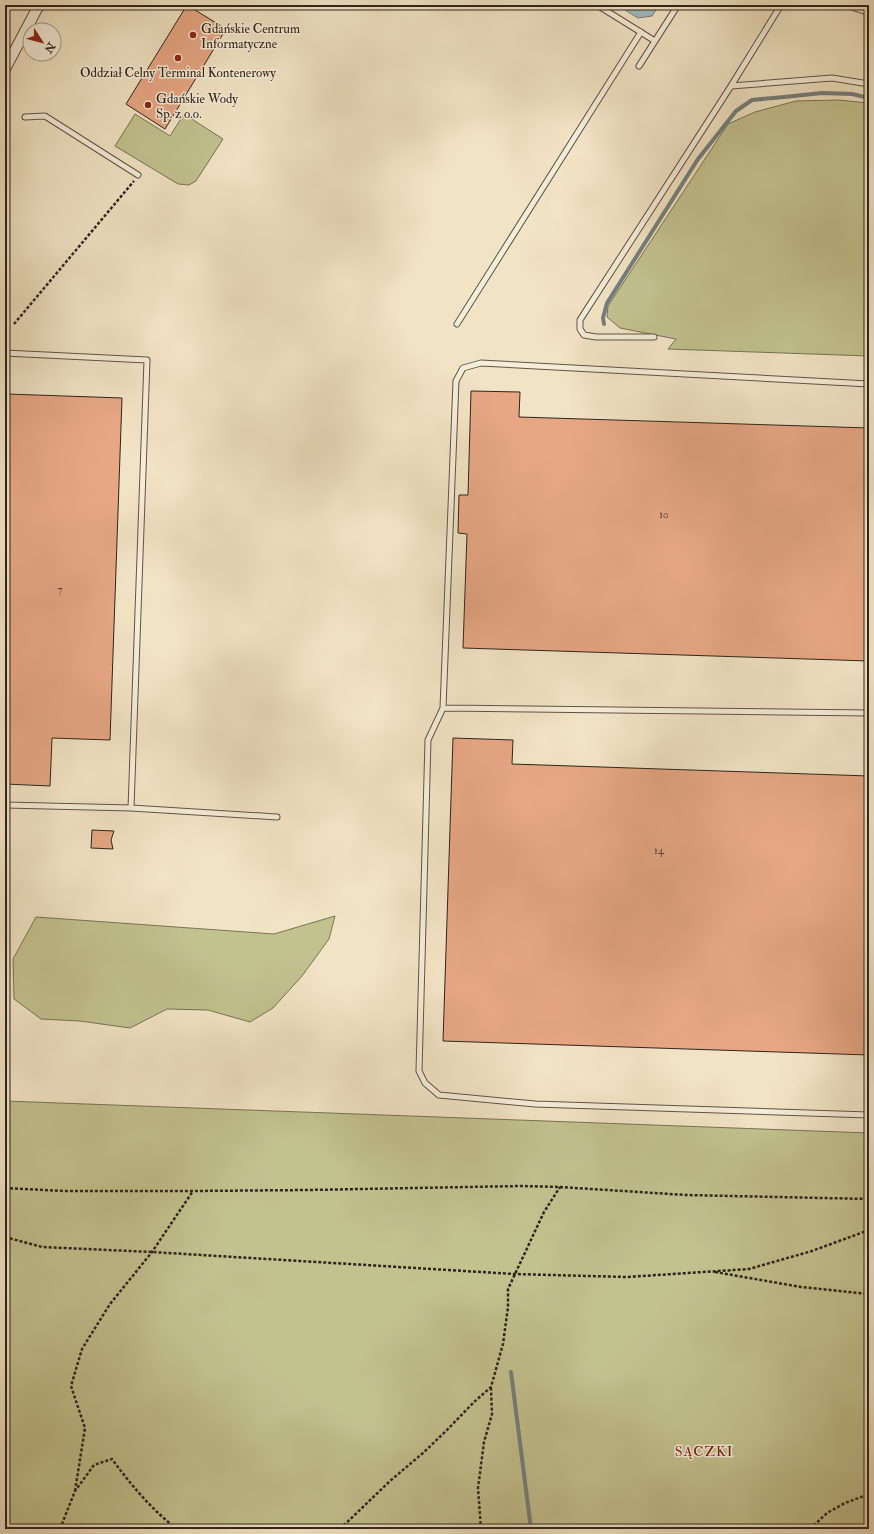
<svg xmlns="http://www.w3.org/2000/svg" width="874" height="1534" font-family="'IM FELL Double Pica',serif">
<rect width="100%" height="100%" fill="#f1e4c5"/>
<filter id="stains"><feTurbulence type="fractalNoise" baseFrequency=".005" numOctaves="4"/><feColorMatrix values="0 0 0 0 .2 0 0 0 0 .09 0 0 0 0 .02 0 0 0 .5 -.17"/></filter>
<radialGradient id="worn" r=".72"><stop offset=".6" stop-color="#630" stop-opacity="0"/><stop offset="1" stop-color="#630" stop-opacity=".3"/></radialGradient>
<!-- green -->
<path fill="#c2c28f" stroke="#787456" d="M838 100 869 103V356L668 349 676 339 620 328 607 317 608 306 728 124 755 112 796 101Z
M135 114 170 136 184 114 223 139 196 181 189 185 178 184 115 146Z
M335 916 329 939 302 976 273 1008 250 1022 208 1010 167 1009 130 1028 80 1021 41 1019 14 999 13 959 36 917 274 934Z
M5 1101 869 1133V1529H5Z"/>
<!-- water -->
<path fill="#a2bbc1" stroke="#747f7f" d="M617 5H659L652 16 638 18Z"/>
<g fill="none" stroke-linecap="round" stroke-linejoin="round">
<!-- stream -->
<path stroke="#747f7f" stroke-width="4" d="M604 324 603 318 607 303 698 159 736 111 752 100 784 97 822 93 852 94 869 98
M511 1372 531 1529"/>
</g>
<!-- building -->
<path fill="#e7a785" stroke="#2e251c" d="M187 5 226 29 165 129 126 104Z
M471 391 520 392 519 417 869 428V661L463 648 467 534 458 533 459 495H468Z
M7 394 122 398 110 740 52 738 50 786 5 784V408H6Z
M453 738 513 740 512 764 869 776V1055L443 1041Z
M92 830 114 831 111 840 113 849 91 848Z"/>
<g fill="none" stroke-linecap="round" stroke-linejoin="round">
<!-- lane casing -->
<g stroke="#5f5546" stroke-width="7">
<path id="lane" d="M597 5 655 41
M639 66 678 5
M731 86 832 78 869 84
M25 117 45 116 138 175
M457 324 641 32
M654 337H596L584 335 580 329V320L731 86 781 5
M5 353 147 360 131 808
M869 384 481 363 463 368 456 381 443 708 428 740 419 1071 425 1083 439 1095 535 1104 869 1115
M443 708 869 713
M5 805 131 808 277 817"/>
</g>
<!-- street casing -->
<g stroke="#5f5546" stroke-width="12">
<path id="street" d="M854 5 869 10
M5 69 39 5"/>
</g>
<!-- path -->
<path stroke="#2e251c" stroke-width="2.5" stroke-dasharray="3 2" stroke-linecap="butt" d="M14 324 134 181
M5 1188 63 1191H193L308 1190 521 1186 560 1187 686 1195 869 1199
M5 1237 42 1247 152 1252 514 1274 627 1277 749 1269 812 1251 869 1230
M715 1272 801 1287 869 1294
M75 1491 85 1428 71 1386 82 1349 110 1304 152 1252 193 1191
M60 1529 75 1491 94 1465 112 1459C131 1485 152 1510 177 1529
M340 1529 390 1481 423 1453 447 1430 474 1402 491 1387 503 1344 508 1307V1289L544 1212 560 1187
M481 1529 478 1488 484 1442 492 1414 491 1388
M810 1529 827 1513 845 1503 869 1494"/>
<!-- lane -->
<use href="#lane" stroke="#f6edd9" stroke-width="5"/>
<!-- street -->
<use href="#street" stroke="#f6edd9" stroke-width="10"/>
</g>
<!-- markers -->
<g fill="#8f2418" stroke="#f6edd9" stroke-width="1.5">
<circle cx="193" cy="35" r="4"/>
<circle cx="178" cy="58" r="4"/>
<circle cx="148" cy="105" r="4"/>
</g>
<g text-anchor="middle" stroke-width="3" stroke-linejoin="round" paint-order="stroke">
<!-- number labels -->
<g font-size="11" fill="#5c4636">
<text x="664" y="518">10</text>
<text x="60" y="593">7</text>
<text x="659" y="854">14</text>
</g>
<!-- poi labels -->
<g font-size="13" fill="#2e251c" stroke="#f6edd9" text-anchor="start">
<text x="201" y="33">Gdańskie Centrum<tspan x="201" dy="15">Informatyczne</tspan></text>
<text x="178" y="77" text-anchor="middle">Oddział Celny Terminal Kontenerowy</text>
<text x="156" y="103">Gdańskie Wody<tspan x="156" dy="15">Sp. z o.o.</tspan></text>
</g>
<!-- neighbourhood labels -->
<g font-size="14" letter-spacing="1" fill="#7a1f14" stroke="#f6edd9">
<text x="704" y="1456">SĄCZKI</text>
</g>
</g>
<!-- margin -->
<rect width="874" height="1534" fill="none" stroke="#f1e4c5" stroke-width="20"/>
<rect x="6" y="6" width="862" height="1522" fill="none" stroke="#2e251c" stroke-width="2"/>
<rect x="10" y="10" width="854" height="1514" fill="none" stroke="#2e251c"/>
<!-- north arrow -->
<g transform="translate(42 42) rotate(126)"><circle r="19" fill="#f6edd9" stroke="#a69d8d"/>
<path d="M0-3L7 15L0 10L-7 15Z" fill="#8f2418"/>
<text y="-6" font-size="11" font-weight="bold" text-anchor="middle" fill="#2e251c">N</text>
</g>
<rect width="100%" height="100%" filter="url(#stains)"/>
<rect width="100%" height="100%" fill="url(#worn)"/>
</svg>
